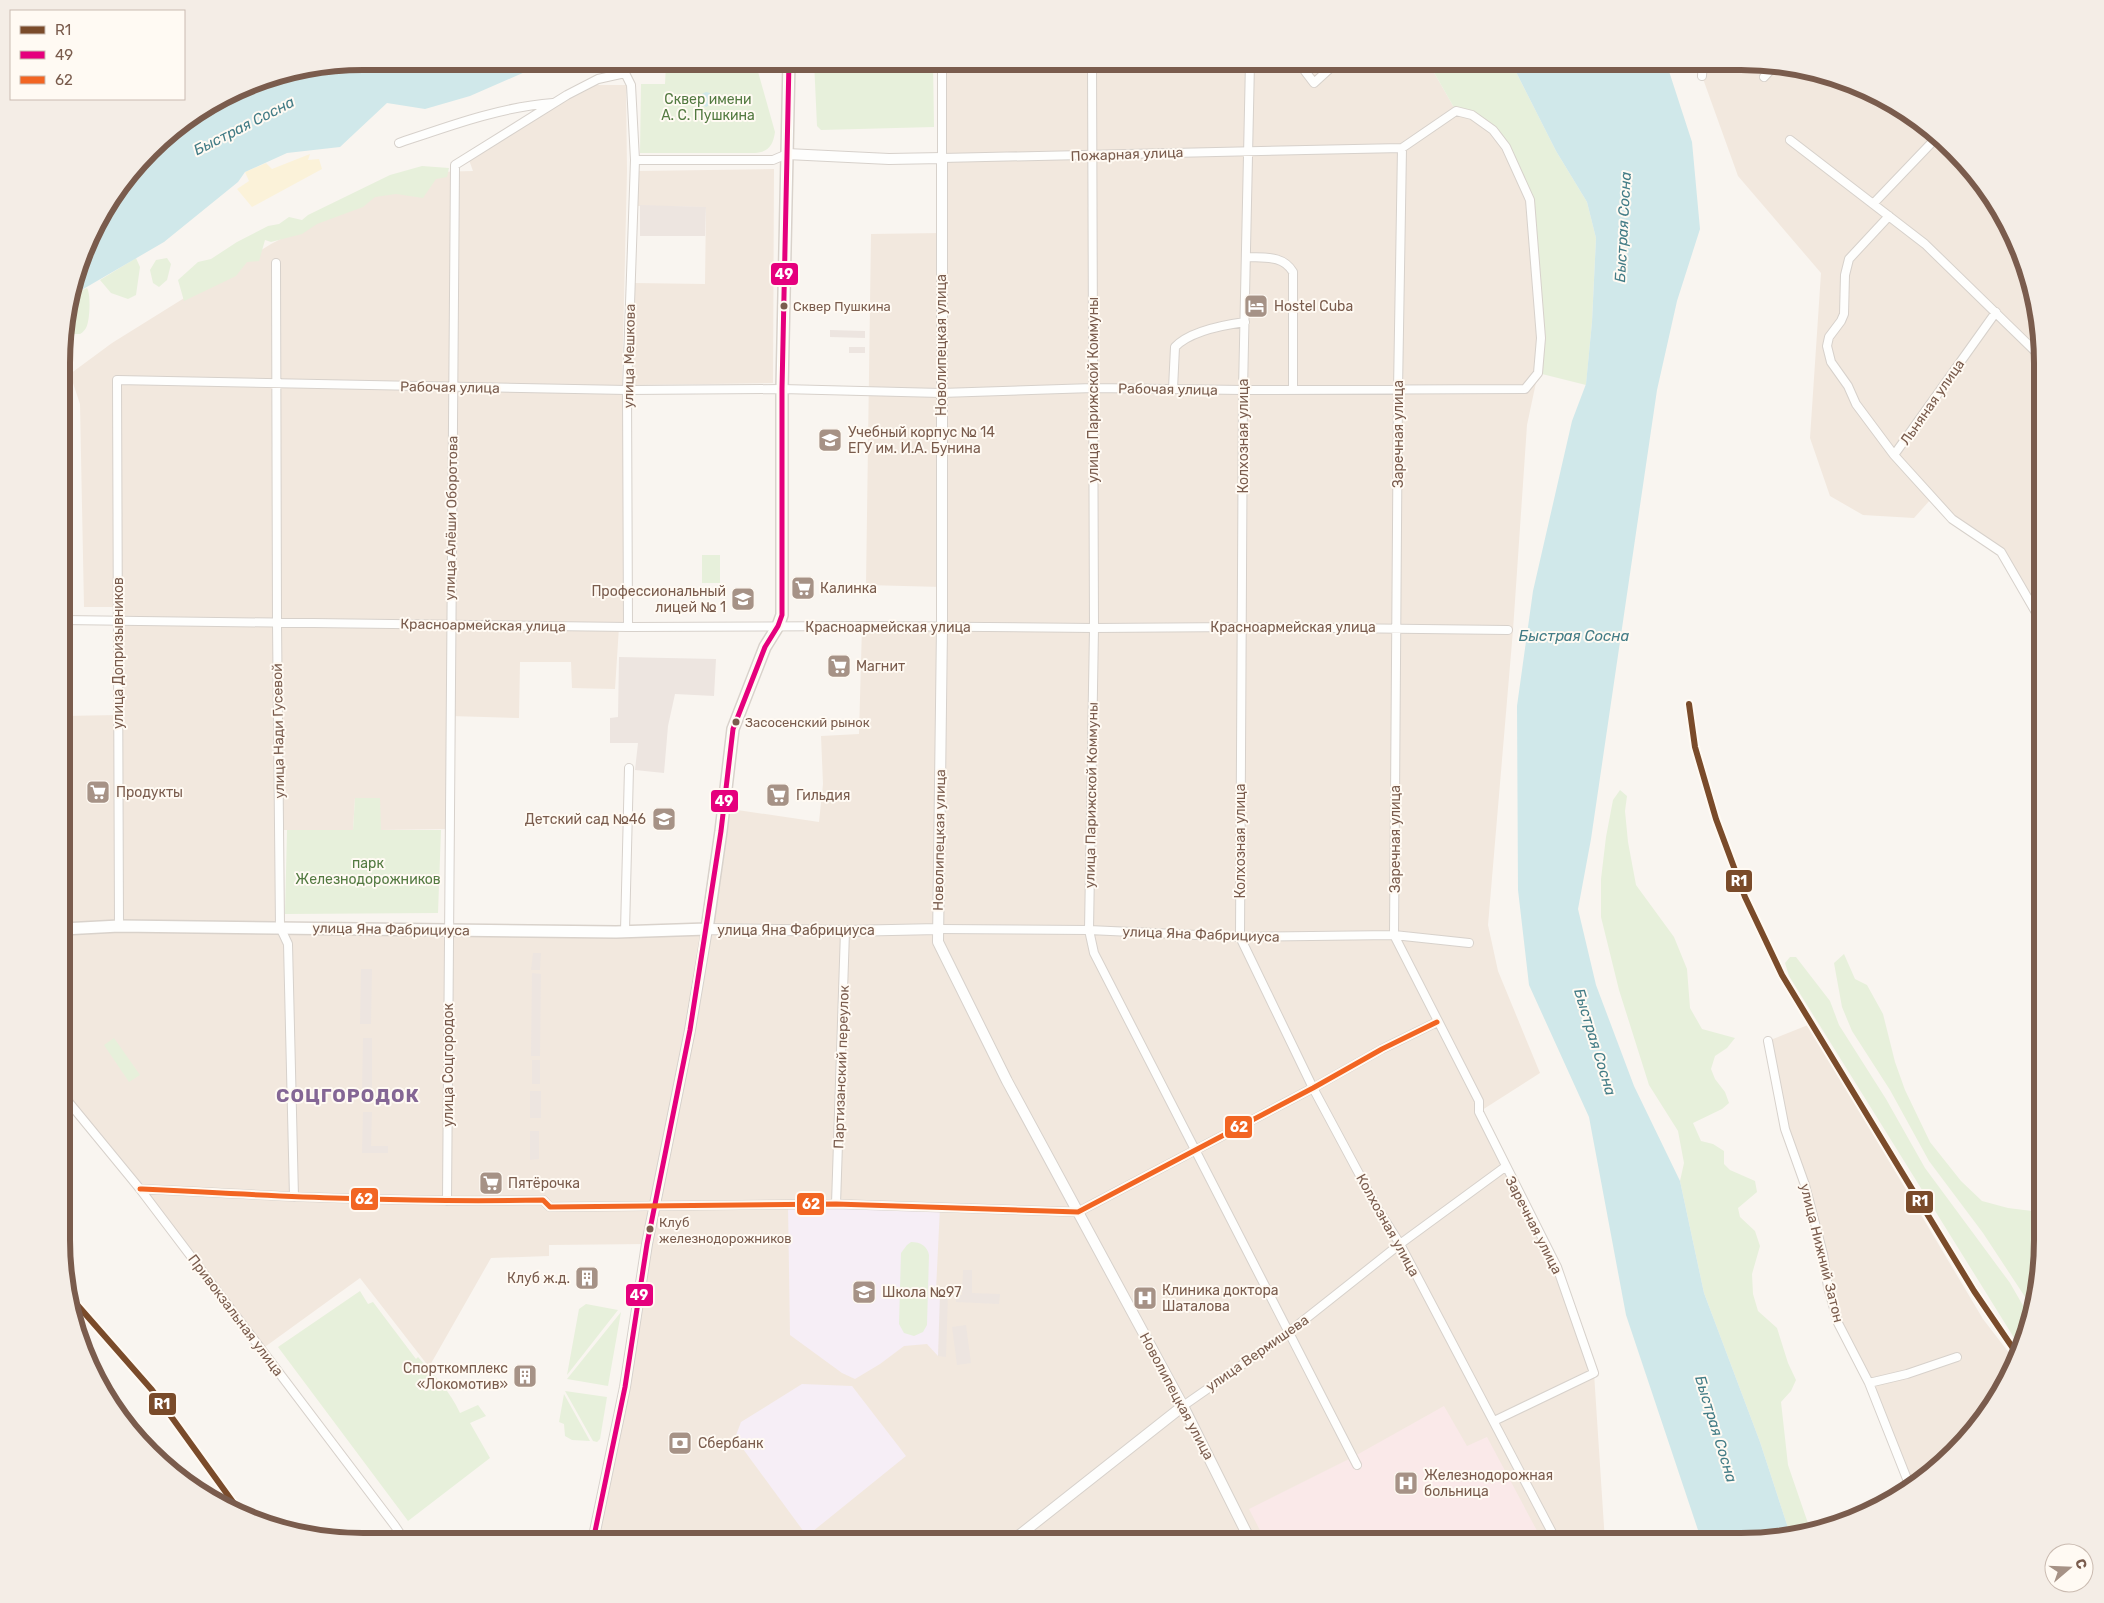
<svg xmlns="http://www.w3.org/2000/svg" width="2104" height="1603" font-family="Rubik,sans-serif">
<rect width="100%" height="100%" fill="#f9f5f0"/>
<!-- residential -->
<path fill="#f2e8de" d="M942 62H1428L1456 111 1493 130 1530 200 1541 338 1538 373 1527 425 1513 630 1488 925 1498 971 1540 1073 1479 1112 1557 1267 1594 1373 1605 1542 593 1541 647 1244 549 1245V1256L491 1258 429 1367 360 1278 262 1349 62 1094 63 929 98 922H63V716L118 715V607H84L80 404 70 374 112 343 271 244 366 195 434 172 473 171 469 160 567 98 594 85H626L627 171 622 385 628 627H619L615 689 572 688 571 662H520L519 718 450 716 449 829 380 830V798H355L353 830H279L280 927 707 929 724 808 819 822 823 784 821 736 859 734 862 626 942 627V587L866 585 871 234 941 233Z
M1703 62H1761L1856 84 1940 136 2012 230 2037 304 2043 362V621L2001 552 1931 499 1914 518 1863 515 1830 496 1810 438 1821 273 1738 176 1702 76Z
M774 169 773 383 632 385 634 283 705 284 706 207 637 206V171Z
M1808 1025 1983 1319 2016 1362 1968 1439 1909 1484 1869 1383 1838 1323 1823 1254 1785 1129 1768 1041Z"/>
<!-- industrial -->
<path fill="#ede5e0" d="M640 205 706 207 705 236H640Z
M830 330 865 331V338L830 337Z
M849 347H865V353H849Z
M619 657 716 659 714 696 675 694 668 726 664 773 635 770 638 743H610V718L618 717Z
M533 953H541L540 970H531Z
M361 969H372L371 1024H360Z
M532 973 541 974 540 1056H531Z
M363 1038H372V1092H362Z
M532 1060H540V1084H532Z
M530 1091H541V1118H530Z
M363 1112H372L371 1146H388V1153H362Z
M530 1131H539V1159L530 1160Z
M963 1270H972V1293L1000 1294 999 1304 956 1302V1295H962Z
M939 1294H948L946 1357 938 1356Z
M966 1325 971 1363 957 1365 952 1327Z"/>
<!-- education -->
<path fill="#f6eef6" d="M788 1204 940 1207 936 1290 940 1293 938 1356 927 1344 904 1346 880 1364 855 1379 842 1373 790 1335Z
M802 1384 852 1386 906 1456 807 1536 735 1438 741 1422Z"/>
<!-- medical -->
<path fill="#fae9e9" d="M1444 1406 1467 1446 1487 1437 1543 1542H1266L1249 1509 1353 1457Z"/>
<!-- green -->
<path fill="#e7f0db" d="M672 61H755L775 132C773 145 769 152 755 153H640L641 84H665L666 64Z
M814 61 933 62 934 127 821 130 817 126Z
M1428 62H1511L1556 151 1587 202 1596 238 1592 322 1586 385 1538 373 1530 200 1493 130 1456 111Z
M422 166 449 168 447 177 436 179 423 198 396 194 375 197 363 207 317 224 302 234 271 242 265 240 259 261 247 262 236 276 184 301 178 280 198 262 211 259 237 242 268 226 279 224 289 217 302 220 308 215 390 175Z
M136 258 140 267 136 295 128 299 111 293 100 280Z
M167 258 171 264 167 280 159 287 153 283 150 270 156 260Z
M87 288C91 294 90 321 86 328 85 330 81 334 80 334H72L64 330V323L73 295Z
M702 555H720V583H702Z
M1620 790 1627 796 1625 811 1628 842 1636 885 1674 937 1687 969 1690 1008 1702 1029 1735 1038 1727 1048 1715 1056 1711 1069 1715 1079 1725 1092 1729 1103 1722 1109 1693 1123 1701 1141 1713 1144 1724 1151V1164L1730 1170 1755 1181 1757 1192 1738 1208 1740 1217 1755 1231 1760 1246 1752 1274 1753 1294 1758 1311 1777 1328 1788 1363 1796 1380 1791 1391 1781 1402 1788 1465 1811 1532 1791 1537 1760 1442 1704 1293 1680 1181 1684 1163 1678 1131 1649 1085 1619 990 1601 917V879L1606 837 1613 800Z
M355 798H380L381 830H441L438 913 285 914 287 830H353Z
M1844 954 1855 979 1867 985 1883 1014 1895 1062 1905 1090 1930 1142 1961 1181 1982 1201 2008 1208 2032 1211 2042 1210V1260L2031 1306 1983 1233 1929 1161 1890 1090 1852 1031 1842 1007 1834 963Z
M1790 957H1796L1830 1001 1839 1025 1886 1099 1925 1168 2010 1283 2029 1316 2021 1349 1789 976 1785 963Z
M114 1038 140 1075 129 1082 104 1045Z
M911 1242C921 1242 927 1246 929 1255L927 1325 923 1332 914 1336 904 1333 899 1324 901 1253 907 1245Z
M360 1291 368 1304 373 1302 416 1359 418 1357C434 1375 450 1391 460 1413L478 1405 486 1416 470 1423 490 1458 408 1521 278 1347Z
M586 1304 618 1310 567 1375 579 1309Z
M621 1312 608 1386 567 1379Z
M565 1391 607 1397 600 1439 597 1442 593 1441Z
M564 1394 590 1441 572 1440 565 1436 564 1424 559 1422Z
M1882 1494H1889L1892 1497 1877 1509 1876 1502Z"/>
<!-- sand -->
<path fill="#fbf2d9" d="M310 154 308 160 319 159 322 169 252 207 237 189 249 181 245 172 266 163 272 169Z"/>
<!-- water -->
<path fill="#d0e8ea" d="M363 61H550L470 96 425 109 387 103 340 147 287 153 245 172 238 182 164 242 73 295 101 212 164 136 265 77Z
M1511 62H1666L1692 142 1700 229 1677 301 1657 390 1591 839 1578 909 1596 985 1634 1086 1680 1181 1704 1293 1760 1442 1791 1537 1741 1542H1702L1626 1315 1589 1117 1529 985 1518 890 1517 706 1533 591 1572 421 1586 384 1592 322 1596 238 1587 202 1556 151Z
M706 92 710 93 709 105 706 107 703 105 702 94Z"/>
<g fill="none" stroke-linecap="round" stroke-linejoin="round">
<!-- minor casing -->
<g stroke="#d7d1cb" stroke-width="10">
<path id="minor" d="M1092 62 1094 628 1089 930 1094 953 1357 1465
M1250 62 1243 390 1240 937 1313 1088 1379 1211 1400 1244 1557 1542
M1298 62 1314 83 1337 62
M1702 76 1703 62
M1764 77 1775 65
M1790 140 1925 244 2042 358
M399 143C449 126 500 107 553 103
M1402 148 1398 390 1394 935 1479 1101V1112L1557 1267 1594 1373 1494 1421
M635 160H773L787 154
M1873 204 1939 135
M1889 216 1849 259 1845 275 1844 314 1841 321 1829 337 1827 346 1831 362 1848 386 1856 404 1894 455
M1247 257C1265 258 1283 255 1293 272V390
M276 263 277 623 280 927 288 944 294 1197
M1996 312 1894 455 1952 519 2001 552 2038 616 2043 621
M1173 389 1175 347C1190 331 1223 325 1245 322
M63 620 628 627 862 626 1094 628 1241 627 1508 630
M119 926 117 380 627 390 782 389 941 393 1093 388 1243 390 1525 389 1538 373 1541 338 1530 200 1506 147 1493 130 1472 115 1456 111 1402 148 942 158V62
M938 929 1089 930 1240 937 1394 935 1469 943
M625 931 629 768
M1768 1041 1785 1129 1805 1185 1823 1254 1828 1287 1838 1323 1869 1383 1909 1484
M62 1094 140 1189 395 1526 405 1541
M140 1189C275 1196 409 1203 543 1200L550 1207 836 1204 1078 1212 1313 1088 1382 1049 1437 1022
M447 1201 455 165 567 95 598 79 625 73 631 85 635 160 627 390 628 627
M836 1204 845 931
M1869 1383 1907 1374 1957 1357
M1183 1406 1289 1332 1400 1244 1505 1167"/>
</g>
<!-- tertiary casing -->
<g stroke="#d7d1cb" stroke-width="12">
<path id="tertiary" d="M787 154 889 159 942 158V627L938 942 1007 1081 1183 1406 1251 1542
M593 1541 625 1387 647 1244 690 1030 707 929 845 931 938 929
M1012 1541 1183 1406"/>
</g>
<!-- secondary casing -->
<g stroke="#d9d2cb" stroke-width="14">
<path id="secondary" d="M63 929 119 926 616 932 707 929 721 831 733 729 765 647 778 626 782 615V389L789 61"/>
</g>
<!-- minor -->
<use href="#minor" stroke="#fefefd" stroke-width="8"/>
<!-- tertiary -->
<use href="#tertiary" stroke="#fefefd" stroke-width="10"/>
<!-- secondary -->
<use href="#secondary" stroke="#fefefd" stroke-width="11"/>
<!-- bus-1 casing -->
<g stroke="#fffaf3" stroke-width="9">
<path id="bus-1" d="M593 1541 625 1387 647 1244 690 1030 721 831 733 729 765 647 778 626 782 615V389L789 61"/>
</g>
<!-- bus-2 casing -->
<g stroke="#fffaf3" stroke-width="9">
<path id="bus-2" d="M140 1189C275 1196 409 1203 543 1200L550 1207 836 1204 1078 1212 1313 1088 1382 1049 1437 1022"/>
</g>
<!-- bus-1 -->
<use href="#bus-1" stroke="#e5007d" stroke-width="5"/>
<!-- bus-2 -->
<use href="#bus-2" stroke="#f26522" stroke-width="5"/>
<!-- rail-1 casing -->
<g stroke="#fffaf3" stroke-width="10">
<path id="rail-1" d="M1689 704 1695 747 1716 819 1745 897 1782 975 1974 1291 2019 1357
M73 1300 152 1390 243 1516
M100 1384 175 1474"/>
</g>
<!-- rail-1 -->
<use href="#rail-1" stroke="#7a4b2a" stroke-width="6"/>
</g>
<!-- icons -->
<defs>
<g id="hotel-square" transform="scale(1.25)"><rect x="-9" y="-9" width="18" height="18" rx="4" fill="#a69286" stroke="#fffaf3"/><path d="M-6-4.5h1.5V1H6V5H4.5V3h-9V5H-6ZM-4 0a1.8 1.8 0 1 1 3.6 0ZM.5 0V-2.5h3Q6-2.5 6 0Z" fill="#fff"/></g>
<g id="university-square" transform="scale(1.25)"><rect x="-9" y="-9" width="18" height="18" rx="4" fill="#a69286" stroke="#fffaf3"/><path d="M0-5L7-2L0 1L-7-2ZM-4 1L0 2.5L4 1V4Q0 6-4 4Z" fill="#fff"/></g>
<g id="supermarket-square" transform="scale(1.25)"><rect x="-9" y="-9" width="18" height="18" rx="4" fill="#a69286" stroke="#fffaf3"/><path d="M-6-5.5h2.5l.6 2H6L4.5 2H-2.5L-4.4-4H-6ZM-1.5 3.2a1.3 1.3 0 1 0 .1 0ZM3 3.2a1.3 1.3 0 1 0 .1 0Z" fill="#fff"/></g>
<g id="school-square" transform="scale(1.25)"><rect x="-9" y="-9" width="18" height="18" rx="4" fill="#a69286" stroke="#fffaf3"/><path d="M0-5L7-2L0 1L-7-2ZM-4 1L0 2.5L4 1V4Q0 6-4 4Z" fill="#fff"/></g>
<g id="building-square" transform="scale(1.25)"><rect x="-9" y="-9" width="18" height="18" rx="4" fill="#a69286" stroke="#fffaf3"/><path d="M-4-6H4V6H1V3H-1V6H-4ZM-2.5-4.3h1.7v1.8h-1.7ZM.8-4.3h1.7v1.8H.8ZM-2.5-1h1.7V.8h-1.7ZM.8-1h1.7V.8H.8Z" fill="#fff"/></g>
<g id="hospital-square" transform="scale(1.25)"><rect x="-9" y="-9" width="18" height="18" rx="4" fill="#a69286" stroke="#fffaf3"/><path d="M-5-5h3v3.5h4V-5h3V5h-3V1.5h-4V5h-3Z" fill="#fff"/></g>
<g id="bank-square" transform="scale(1.25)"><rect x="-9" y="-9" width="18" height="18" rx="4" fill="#a69286" stroke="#fffaf3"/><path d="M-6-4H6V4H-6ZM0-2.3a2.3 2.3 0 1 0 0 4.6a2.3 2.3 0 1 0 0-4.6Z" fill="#fff"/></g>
</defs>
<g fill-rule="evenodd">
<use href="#hotel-square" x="1256" y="306"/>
<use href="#university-square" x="830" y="440"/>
<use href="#supermarket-square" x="803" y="588"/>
<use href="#school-square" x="743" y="599"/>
<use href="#supermarket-square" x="839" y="666"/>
<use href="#supermarket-square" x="98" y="792"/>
<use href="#supermarket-square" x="778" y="795"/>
<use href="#school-square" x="664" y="819"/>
<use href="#supermarket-square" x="491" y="1183"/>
<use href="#building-square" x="587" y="1278"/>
<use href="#school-square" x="864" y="1292"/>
<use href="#hospital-square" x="1145" y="1298"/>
<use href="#building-square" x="525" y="1376"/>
<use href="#bank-square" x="680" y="1443"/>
<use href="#hospital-square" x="1406" y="1483"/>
</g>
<!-- markers -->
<g fill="#7a5c4d" stroke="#fffaf3" stroke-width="2">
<circle cx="784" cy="306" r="4.5"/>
<circle cx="736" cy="722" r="4.5"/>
<circle cx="650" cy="1229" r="4.5"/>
</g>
<g text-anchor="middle" stroke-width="4" stroke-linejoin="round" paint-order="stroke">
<!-- bus labels -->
<g font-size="13" fill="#7a5c4d" stroke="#fffaf3" text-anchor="start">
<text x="793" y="311">Сквер Пушкина</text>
<text x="745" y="727">Засосенский рынок</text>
<text x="659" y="1227">Клуб<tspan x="659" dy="16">железнодорожников</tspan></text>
</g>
<!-- park labels -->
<g font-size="14" fill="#537a41" stroke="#fffaf3">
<text x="708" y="104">Сквер имени<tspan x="708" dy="16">А. С. Пушкина</tspan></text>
<text x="368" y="868">парк<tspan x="368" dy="16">Железнодорожников</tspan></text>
</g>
<!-- street labels -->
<g font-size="14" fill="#7a5c4d" stroke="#fffaf3">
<text transform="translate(1127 154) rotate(-2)" y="5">Пожарная улица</text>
<text transform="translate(941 345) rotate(-90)" y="5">Новолипецкая улица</text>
<text transform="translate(629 356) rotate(-89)" y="5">улица Мешкова</text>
<text transform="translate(450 387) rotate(1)" y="5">Рабочая улица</text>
<text transform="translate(1168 389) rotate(1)" y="5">Рабочая улица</text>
<text transform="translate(1093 390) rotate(-90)" y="5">улица Парижской Коммуны</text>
<text transform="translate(1932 402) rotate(-55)" y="5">Льняная улица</text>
<text transform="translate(1398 434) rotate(-90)" y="5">Заречная улица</text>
<text transform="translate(1243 436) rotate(-90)" y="5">Колхозная улица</text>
<text transform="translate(451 518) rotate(-89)" y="5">улица Алёши Оборотова</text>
<text transform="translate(483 625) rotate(1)" y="5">Красноармейская улица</text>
<text x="888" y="632">Красноармейская улица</text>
<text x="1293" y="632">Красноармейская улица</text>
<text transform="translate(118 653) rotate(-90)" y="5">улица Допризывников</text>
<text transform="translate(278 731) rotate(-91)" y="5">улица Нади Гусевой</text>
<text transform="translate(1091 795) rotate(-89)" y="5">улица Парижской Коммуны</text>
<text transform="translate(1395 839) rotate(-90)" y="5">Заречная улица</text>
<text transform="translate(939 840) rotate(-89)" y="5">Новолипецкая улица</text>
<text transform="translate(1240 841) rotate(-90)" y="5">Колхозная улица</text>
<text transform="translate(391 929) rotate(1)" y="5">улица Яна Фабрициуса</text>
<text x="796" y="935">улица Яна Фабрициуса</text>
<text transform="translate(1201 934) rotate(2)" y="5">улица Яна Фабрициуса</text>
<text transform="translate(448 1065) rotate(-90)" y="5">улица Соцгородок</text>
<text transform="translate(841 1067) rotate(-88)" y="5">Партизанский переулок</text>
<text transform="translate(1388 1225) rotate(61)" y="5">Колхозная улица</text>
<text transform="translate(1534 1225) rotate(63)" y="5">Заречная улица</text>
<text transform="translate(1822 1253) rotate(76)" y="5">улица Нижний Затон</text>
<text transform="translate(236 1315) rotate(53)" y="5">Привокзальная улица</text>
<text transform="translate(1257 1353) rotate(-35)" y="5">улица Вермишева</text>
<text transform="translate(1177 1396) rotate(62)" y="5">Новолипецкая улица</text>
</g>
<!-- poi labels -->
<g font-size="14" fill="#7a5c4d" stroke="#fffaf3" text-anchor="start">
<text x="1274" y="311">Hostel Cuba</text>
<text x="848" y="437">Учебный корпус № 14<tspan x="848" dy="16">ЕГУ им. И.А. Бунина</tspan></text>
<text x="820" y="593">Калинка</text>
<text x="726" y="596" text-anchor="end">Профессиональный<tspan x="726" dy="16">лицей № 1</tspan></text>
<text x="856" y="671">Магнит</text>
<text x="116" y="797">Продукты</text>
<text x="796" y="800">Гильдия</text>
<text x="646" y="824" text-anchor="end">Детский сад №46</text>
<text x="508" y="1188">Пятёрочка</text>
<text x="570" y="1283" text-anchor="end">Клуб ж.д.</text>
<text x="1162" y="1295">Клиника доктора<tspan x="1162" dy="16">Шаталова</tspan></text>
<text x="882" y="1297">Школа №97</text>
<text x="508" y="1373" text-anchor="end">Спорткомплекс<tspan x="508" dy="16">«Локомотив»</tspan></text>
<text x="698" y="1448">Сбербанк</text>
<text x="1424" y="1480">Железнодорожная<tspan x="1424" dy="16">больница</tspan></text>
</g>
<!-- water labels -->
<g font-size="15" font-style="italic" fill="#437c86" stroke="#fffaf3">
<text transform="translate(244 126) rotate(-27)" y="5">Быстрая Сосна</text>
<text transform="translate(1623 227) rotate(-87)" y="5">Быстрая Сосна</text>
<text x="1574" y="641">Быстрая Сосна</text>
<text transform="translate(1595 1042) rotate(73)" y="5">Быстрая Сосна</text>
<text transform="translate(1716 1429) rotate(73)" y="5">Быстрая Сосна</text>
</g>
<!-- district labels -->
<g font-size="19" font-weight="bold" letter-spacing="1" fill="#846695" stroke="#fffaf3">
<text x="348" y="1102">СОЦГОРОДОК</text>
</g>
</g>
<!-- crop -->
<path d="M0 0H2104V1603H0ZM363 70H1741A293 293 0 0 1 2034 363V1240A293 293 0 0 1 1741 1533H363A293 293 0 0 1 70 1240V363A293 293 0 0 1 363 70Z" fill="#f4ede6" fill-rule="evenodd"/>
<path fill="none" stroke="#7a5c4d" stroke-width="6" d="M363 70H1741A293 293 0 0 1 2034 363V1240A293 293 0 0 1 1741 1533H363A293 293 0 0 1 70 1240V363A293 293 0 0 1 363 70Z"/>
<g stroke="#fffaf3" stroke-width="2">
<rect x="770" y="262" width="29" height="24" rx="5" fill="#e5007d"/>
<rect x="710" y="789" width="29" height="24" rx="5" fill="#e5007d"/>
<rect x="1725" y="869" width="28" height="24" rx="5" fill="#7a4b2a"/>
<rect x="1224" y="1115" width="29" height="24" rx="5" fill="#f26522"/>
<rect x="350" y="1187" width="29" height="24" rx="5" fill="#f26522"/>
<rect x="1905" y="1190" width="29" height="24" rx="5" fill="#7a4b2a"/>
<rect x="796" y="1192" width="29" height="24" rx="5" fill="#f26522"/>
<rect x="625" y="1283" width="29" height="24" rx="5" fill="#e5007d"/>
<rect x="148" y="1392" width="29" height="24" rx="5" fill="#7a4b2a"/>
</g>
<g font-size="14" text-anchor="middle" font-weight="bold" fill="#fff">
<text x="784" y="279">49</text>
<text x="724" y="806">49</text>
<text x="1739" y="886">R1</text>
<text x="1239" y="1132">62</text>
<text x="364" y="1204">62</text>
<text x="1920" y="1206">R1</text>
<text x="811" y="1209">62</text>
<text x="639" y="1300">49</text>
<text x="162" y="1409">R1</text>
</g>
<!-- legend -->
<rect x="10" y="10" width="175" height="90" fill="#fffaf3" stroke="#cabbb1"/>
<rect x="20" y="26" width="25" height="8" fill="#7a4b2a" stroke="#cabbb1"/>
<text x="55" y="35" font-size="15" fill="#7a5c4d">R1</text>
<rect x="20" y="51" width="25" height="8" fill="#e5007d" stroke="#cabbb1"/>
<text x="55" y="60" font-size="15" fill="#7a5c4d">49</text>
<rect x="20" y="76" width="25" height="8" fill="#f26522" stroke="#cabbb1"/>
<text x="55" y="85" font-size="15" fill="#7a5c4d">62</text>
<!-- north arrow -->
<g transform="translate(2069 1568) rotate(71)"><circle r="24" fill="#fffaf3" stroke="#cabbb1"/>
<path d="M0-4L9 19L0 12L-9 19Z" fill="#a69286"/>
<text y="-8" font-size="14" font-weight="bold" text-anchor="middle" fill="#7a5c4d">С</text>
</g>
</svg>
